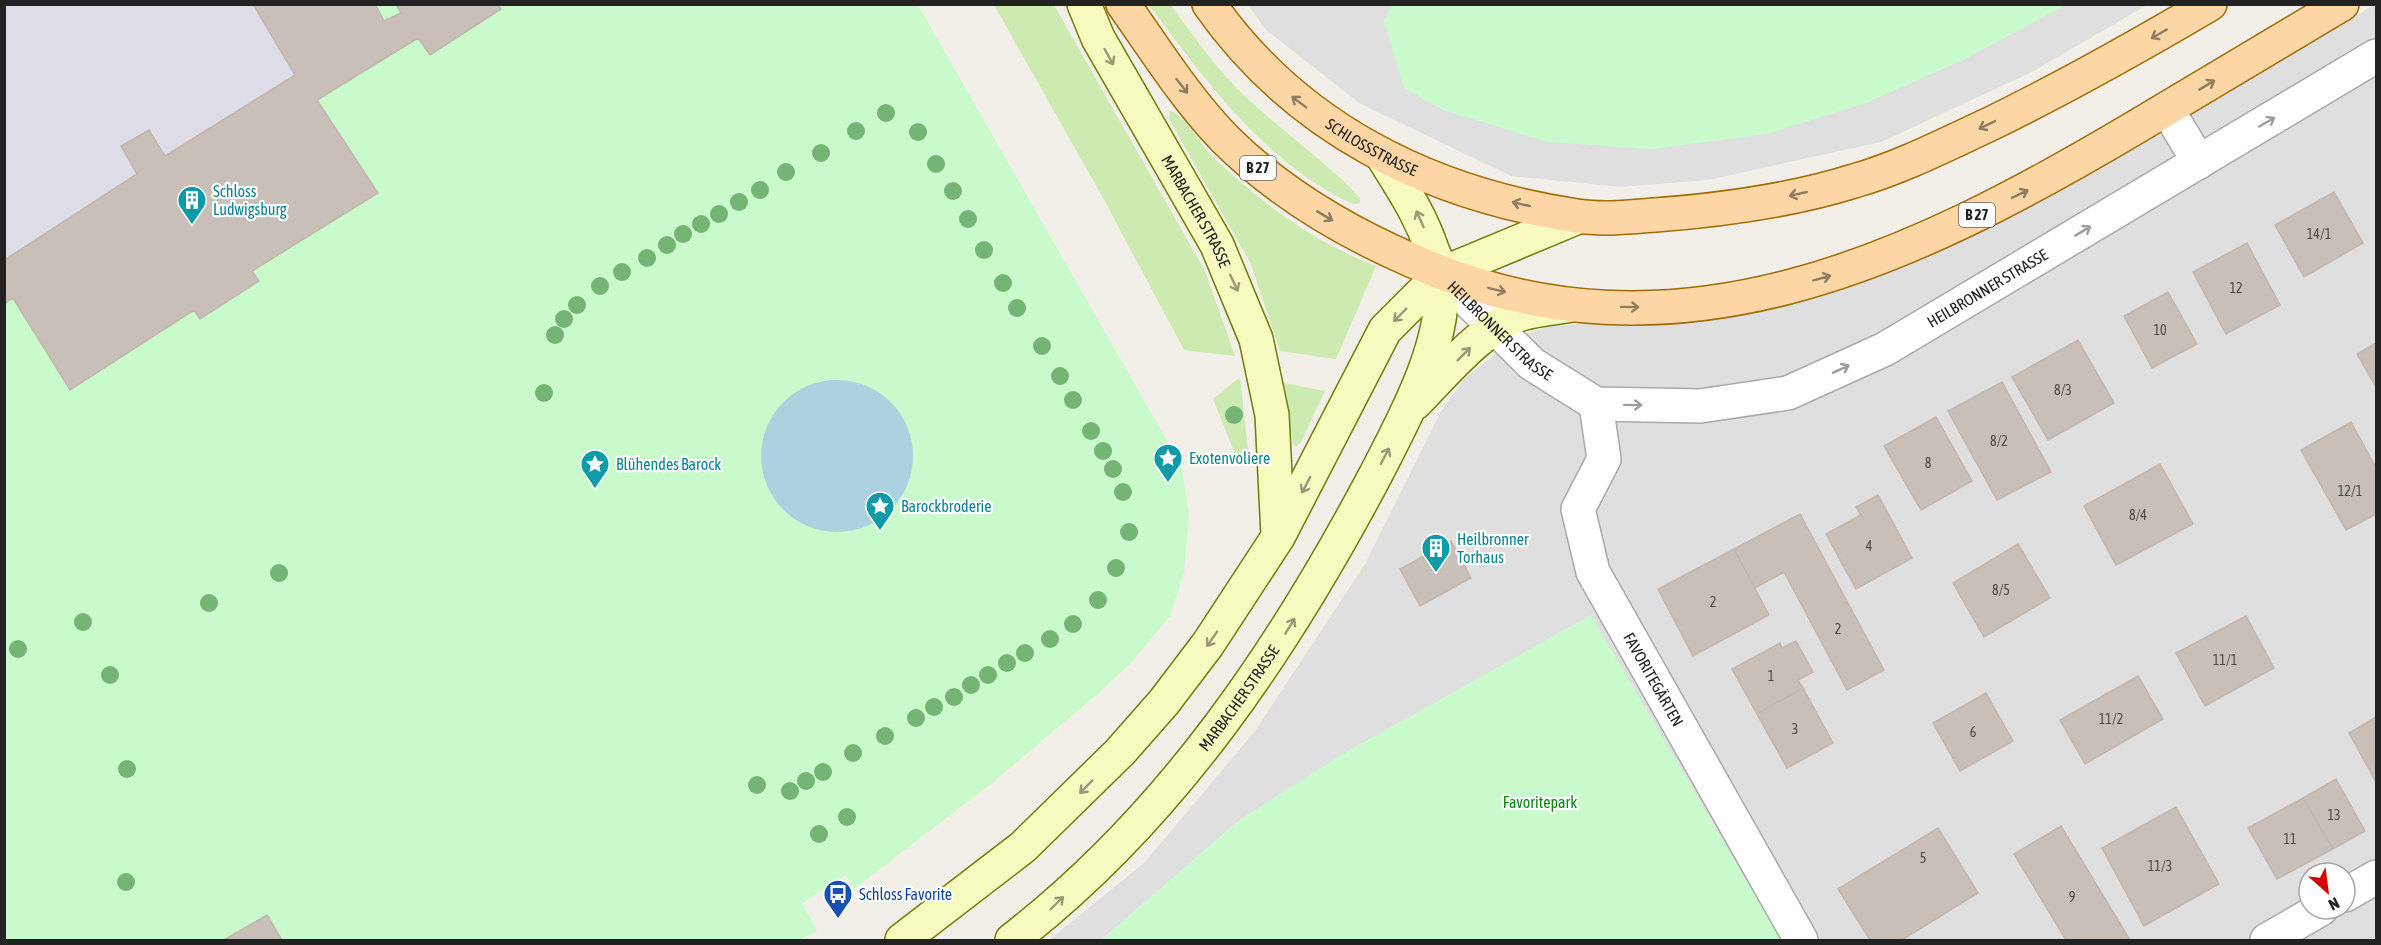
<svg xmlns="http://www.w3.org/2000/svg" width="2381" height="945" font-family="'Asap Condensed',sans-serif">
<rect width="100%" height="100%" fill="#f2efe9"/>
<!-- residential -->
<path fill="#e0dfdf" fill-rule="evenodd" d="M1248 5H2147L2032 72 1881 142 1708 180 1620 187 1511 176 1359 103 1265 29Z
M2374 5H2376V940H1770L1241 819 1101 940H1049L1144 863 1255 731 1365 564 1441 411 1465 378 1501 350 1521 336 1546 327 1581 324 1685 320 2010 215 2116 158ZM2309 873H2345V909H2309Z"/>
<!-- grass -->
<path fill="#cdebb0" d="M994 5H1054L1205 271 1235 356 1184 350 1104 200Z
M1149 5H1171C1195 38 1219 73 1250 101 1286 134 1326 162 1360 198V203C1352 206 1343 199 1335 195 1256 151 1202 76 1149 5Z
M1170 110C1188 118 1199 144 1213 157 1261 203 1314 242 1376 266L1336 359 1280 351 1251 264 1169 119Z
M1240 377 1248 450V461L1237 459 1213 399Z
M1284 383 1325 391 1301 442 1296 447 1293 444Z"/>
<!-- park -->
<path fill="#c8facc" d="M5 5H918L1181 465 1189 514 1184 573 1170 616 1129 665 1093 698 992 783 854 889 846 875 802 903 817 930 801 940H5Z
M1392 5V4L2066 5 1963 60 1866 103 1767 134 1652 149 1548 142 1443 110 1404 88 1384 22Z
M1591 615 1781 940H1101L1241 819 1341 755Z"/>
<!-- plaza -->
<path fill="#dddde8" d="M4 5H253L295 75 165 156 148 131 137 174 6 259Z"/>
<!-- water -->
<path fill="#aad3df" d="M761 456a76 76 0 1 1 152 0a76 76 0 1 1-152 0Z"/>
<!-- building -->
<path fill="#c7bfb8" stroke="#c4b6ab" stroke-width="1.5" d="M253 4H375L384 21 401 13 396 4H497L501 9 430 55 418 38 317 100 378 193 252 271 259 281 200 319 194 310 70 390 13 298 4 304V257L6 259 137 174 121 146 149 130 165 156 295 75Z
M2334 192 2363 243 2304 277 2275 225Z
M2247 243 2280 305 2226 334 2193 272Z
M2168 292 2197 344 2152 368 2124 316Z
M2078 340 2114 403 2048 440 2012 377Z
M2376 343V387L2357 354Z
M2002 382 2051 472 1997 500 1948 411Z
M1936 417 1972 481 1921 510 1884 446Z
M2351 422 2376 468V514L2346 530 2301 450Z
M2160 464 2193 524 2116 565 2084 506Z
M1878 495 1912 558 1856 589 1826 534 1861 515 1856 507Z
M1800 514 1884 670 1847 690 1784 572 1755 588 1734 549Z
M1451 541 1471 578 1420 606 1400 569Z
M2018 544 2050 598 1984 637 1953 583Z
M1734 549 1769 615 1693 656 1658 589Z
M2246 616 2274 668 2205 706 2176 653Z
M1796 641 1813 672 1798 680 1803 688 1757 714 1732 669 1780 643 1782 648Z
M2138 676 2163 719 2085 764 2060 720Z
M1803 688 1833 743 1787 768 1757 714Z
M1986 693 2013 741 1960 771 1933 723Z
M2376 717V782L2349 733Z
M2336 779 2365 831 2333 849 2303 798Z
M2303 798 2333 849 2277 879 2248 828Z
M2176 807 2219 884 2144 926 2102 848Z
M2061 826 2130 940H2066L2014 854Z
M1938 828 1978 893 1902 940H1870L1838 889Z
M267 915 282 940H224Z"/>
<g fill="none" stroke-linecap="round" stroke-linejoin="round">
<!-- minor casing -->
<g stroke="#a9a9a9" stroke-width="36">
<g id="minor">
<path d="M2167 109 2199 162"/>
<path id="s1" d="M1441 274 1532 364 1596 404 1700 406 1788 393 1885 349 2376 56"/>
<path id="s2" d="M1596 404 1604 459 1578 509 1593 572 1801 940"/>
<path d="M2345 895 2376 877"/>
<path d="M2267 940 2321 909"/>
</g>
</g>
<!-- secondary casing -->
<g stroke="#707d05" stroke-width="36">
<g id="secondary">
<path id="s3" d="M1084 4 1098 38 1217 245 1256 339 1272 415 1278 535"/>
<path d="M1415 403C1444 374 1482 327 1521 314 1537 309 1555 308 1572 305"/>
<path d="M902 940 1023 847 1120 752 1164 702 1208 644 1278 537 1385 330 1441 274 1578 217"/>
<path id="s4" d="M1012 940C1171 817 1283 650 1376 474 1405 418 1448 340 1441 275 1440 267 1436 259 1433 252 1420 214 1404 191 1383 157"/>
</g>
</g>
<!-- primary casing -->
<g stroke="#a06b00" stroke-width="36">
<g id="primary">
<path d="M1123 4C1155 49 1186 99 1225 139 1279 193 1344 231 1413 261 1674 376 1912 260 2136 127 2205 86 2274 45 2342 4"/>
<path id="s5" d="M1209 4C1296 128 1429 194 1577 216 1603 220 1630 217 1655 215 1722 210 1790 201 1854 181 1900 168 1945 145 1988 125 2064 88 2137 47 2210 4"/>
</g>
</g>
<!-- minor -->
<use href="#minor" stroke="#fff" stroke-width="33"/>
<!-- secondary -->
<use href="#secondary" stroke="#f7fabf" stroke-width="33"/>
<!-- primary -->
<use href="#primary" stroke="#fcd6a4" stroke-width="33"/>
</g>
<!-- trees -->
<g fill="#74b475">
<circle cx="886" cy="113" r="9"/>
<circle cx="856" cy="131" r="9"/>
<circle cx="918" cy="132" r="9"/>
<circle cx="821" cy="153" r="9"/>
<circle cx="936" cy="164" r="9"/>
<circle cx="786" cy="172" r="9"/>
<circle cx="760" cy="190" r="9"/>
<circle cx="953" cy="191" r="9"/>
<circle cx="739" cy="202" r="9"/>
<circle cx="719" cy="214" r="9"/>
<circle cx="968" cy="219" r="9"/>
<circle cx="701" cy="224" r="9"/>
<circle cx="683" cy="234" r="9"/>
<circle cx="667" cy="245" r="9"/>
<circle cx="984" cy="250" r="9"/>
<circle cx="647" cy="258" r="9"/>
<circle cx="622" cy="272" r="9"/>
<circle cx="1003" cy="283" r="9"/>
<circle cx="600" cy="286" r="9"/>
<circle cx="577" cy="305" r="9"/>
<circle cx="1017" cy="308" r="9"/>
<circle cx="564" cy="319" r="9"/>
<circle cx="555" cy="335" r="9"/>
<circle cx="1042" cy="346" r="9"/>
<circle cx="1060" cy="376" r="9"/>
<circle cx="544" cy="393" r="9"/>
<circle cx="1073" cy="400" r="9"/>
<circle cx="1234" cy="415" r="9"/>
<circle cx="1091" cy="431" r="9"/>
<circle cx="1103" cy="451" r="9"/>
<circle cx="1113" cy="469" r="9"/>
<circle cx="1123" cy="492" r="9"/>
<circle cx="1129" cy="532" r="9"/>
<circle cx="1116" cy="568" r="9"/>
<circle cx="279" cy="573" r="9"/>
<circle cx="1098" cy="600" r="9"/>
<circle cx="209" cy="603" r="9"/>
<circle cx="83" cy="622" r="9"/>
<circle cx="1073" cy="624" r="9"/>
<circle cx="1050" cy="639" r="9"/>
<circle cx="18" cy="649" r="9"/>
<circle cx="1025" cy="653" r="9"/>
<circle cx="1007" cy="663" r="9"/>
<circle cx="110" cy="675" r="9"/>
<circle cx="988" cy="675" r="9"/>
<circle cx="971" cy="685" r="9"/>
<circle cx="954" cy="697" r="9"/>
<circle cx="934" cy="707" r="9"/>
<circle cx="916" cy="718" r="9"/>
<circle cx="885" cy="736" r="9"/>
<circle cx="853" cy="753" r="9"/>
<circle cx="127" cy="769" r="9"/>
<circle cx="823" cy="772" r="9"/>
<circle cx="806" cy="781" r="9"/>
<circle cx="757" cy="785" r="9"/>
<circle cx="790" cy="791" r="9"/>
<circle cx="847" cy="817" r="9"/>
<circle cx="819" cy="834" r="9"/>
<circle cx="126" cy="882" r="9"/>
</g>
<!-- one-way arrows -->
<defs><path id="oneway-shaft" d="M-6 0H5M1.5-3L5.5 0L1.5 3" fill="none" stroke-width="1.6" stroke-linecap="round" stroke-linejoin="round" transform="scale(1.5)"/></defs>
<g stroke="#8f7c63">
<use href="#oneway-shaft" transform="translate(2159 34) rotate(150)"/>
<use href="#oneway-shaft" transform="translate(2207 85) rotate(-31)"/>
<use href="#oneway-shaft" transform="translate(1182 86) rotate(52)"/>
<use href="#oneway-shaft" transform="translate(1299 102) rotate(-143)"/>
<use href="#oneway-shaft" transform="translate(1987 125) rotate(154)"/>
<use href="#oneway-shaft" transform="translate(1798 194) rotate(167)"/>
<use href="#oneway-shaft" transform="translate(2020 194) rotate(-26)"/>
<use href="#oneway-shaft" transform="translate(1521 204) rotate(-167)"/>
<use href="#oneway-shaft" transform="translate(1325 216) rotate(31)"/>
<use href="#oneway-shaft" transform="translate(1822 278) rotate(-15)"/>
<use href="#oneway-shaft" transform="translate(1497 290) rotate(14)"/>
<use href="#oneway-shaft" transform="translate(1630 307) rotate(1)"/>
</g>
<g stroke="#979978">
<use href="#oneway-shaft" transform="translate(1109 57) rotate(61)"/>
<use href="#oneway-shaft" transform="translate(1420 219) rotate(-114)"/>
<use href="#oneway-shaft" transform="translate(1234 283) rotate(65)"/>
<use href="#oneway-shaft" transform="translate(1400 315) rotate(135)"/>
<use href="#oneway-shaft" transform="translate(1464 354) rotate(-45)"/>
<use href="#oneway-shaft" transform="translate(1385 456) rotate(-63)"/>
<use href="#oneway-shaft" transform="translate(1306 485) rotate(118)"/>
<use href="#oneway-shaft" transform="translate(1290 626) rotate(-59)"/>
<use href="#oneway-shaft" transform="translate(1212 639) rotate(125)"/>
<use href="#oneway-shaft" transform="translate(1086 787) rotate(134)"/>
<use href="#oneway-shaft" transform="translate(1057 903) rotate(-44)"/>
</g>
<g stroke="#9c9c9c">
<use href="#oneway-shaft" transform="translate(2267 122) rotate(-30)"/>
<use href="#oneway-shaft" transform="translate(2083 231) rotate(-31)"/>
<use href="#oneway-shaft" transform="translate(1841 369) rotate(-25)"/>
<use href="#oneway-shaft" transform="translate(1633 405) rotate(1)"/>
</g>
<!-- icons -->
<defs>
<g id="building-pin" transform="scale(1.5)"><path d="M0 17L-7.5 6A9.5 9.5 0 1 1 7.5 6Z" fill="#0f9aa8" stroke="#fff"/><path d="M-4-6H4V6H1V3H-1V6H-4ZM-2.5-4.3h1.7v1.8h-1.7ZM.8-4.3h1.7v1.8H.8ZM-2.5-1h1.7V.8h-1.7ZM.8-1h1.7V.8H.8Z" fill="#fff"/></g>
<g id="sight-pin" transform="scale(1.5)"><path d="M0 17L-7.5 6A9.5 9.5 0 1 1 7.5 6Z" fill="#0f9aa8" stroke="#fff"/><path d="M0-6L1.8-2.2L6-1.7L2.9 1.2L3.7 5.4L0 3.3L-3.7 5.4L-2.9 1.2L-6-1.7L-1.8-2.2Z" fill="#fff"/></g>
<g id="bus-pin" transform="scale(1.5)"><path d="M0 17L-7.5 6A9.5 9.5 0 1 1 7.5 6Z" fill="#1a4fb4" stroke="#fff"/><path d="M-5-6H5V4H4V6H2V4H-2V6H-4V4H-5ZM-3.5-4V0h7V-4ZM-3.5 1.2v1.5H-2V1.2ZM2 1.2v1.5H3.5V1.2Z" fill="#fff"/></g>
</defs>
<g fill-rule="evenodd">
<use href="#building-pin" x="192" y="200"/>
<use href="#sight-pin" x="1168" y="458"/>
<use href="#sight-pin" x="595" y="464"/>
<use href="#sight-pin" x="880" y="506"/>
<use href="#building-pin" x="1436" y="548"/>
<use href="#bus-pin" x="838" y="894"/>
</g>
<g text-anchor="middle" stroke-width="4.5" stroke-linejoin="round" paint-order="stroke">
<!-- number labels -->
<g font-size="14" fill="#4b4948">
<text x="2319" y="239">14/1</text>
<text x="2236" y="293">12</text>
<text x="2160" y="335">10</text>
<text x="2063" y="395">8/3</text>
<text x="1999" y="446">8/2</text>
<text x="1928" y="468">8</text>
<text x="2350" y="496">12/1</text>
<text x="2138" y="520">8/4</text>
<text x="1869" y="551">4</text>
<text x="2001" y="595">8/5</text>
<text x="1713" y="607">2</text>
<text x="1838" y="634">2</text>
<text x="2225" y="665">11/1</text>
<text x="1771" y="681">1</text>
<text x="2111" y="724">11/2</text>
<text x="1795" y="734">3</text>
<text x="1973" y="737">6</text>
<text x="2334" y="820">13</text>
<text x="2290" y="844">11</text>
<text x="1923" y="863">5</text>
<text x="2160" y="871">11/3</text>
<text x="2072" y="902">9</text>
</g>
<!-- shield labels -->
<g fill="#fff" stroke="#646464" stroke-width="1.5">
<rect x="1240" y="156" width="36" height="24" rx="4.5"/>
<rect x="1959" y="203" width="36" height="24" rx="4.5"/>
</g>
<g font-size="15" font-weight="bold" fill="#222">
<text x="1258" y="173">B 27</text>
<text x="1977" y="220">B 27</text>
</g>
<!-- street labels -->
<g font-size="16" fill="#222" stroke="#fff">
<text dy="6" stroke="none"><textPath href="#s5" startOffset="219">SCHLOSSSTRASSE</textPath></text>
<text dy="6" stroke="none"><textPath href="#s3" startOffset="236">MARBACHER STRASSE</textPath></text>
<text dy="6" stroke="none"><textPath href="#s1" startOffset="622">HEILBRONNER STRASSE</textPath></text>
<text dy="6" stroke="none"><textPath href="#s1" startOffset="82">HEILBRONNER STRASSE</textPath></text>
<text dy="6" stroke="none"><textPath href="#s2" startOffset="300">FAVORITEGÄRTEN</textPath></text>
<text dy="6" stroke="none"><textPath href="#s4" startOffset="333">MARBACHER STRASSE</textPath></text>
</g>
<!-- culture labels -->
<g font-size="16" fill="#0d838f" stroke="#fff" text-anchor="start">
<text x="213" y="197">Schloss<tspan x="213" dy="18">Ludwigsburg</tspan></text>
<text x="1189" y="464">Exotenvoliere</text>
<text x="616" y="470">Blühendes Barock</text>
<text x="901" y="512">Barockbroderie</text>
<text x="1457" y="545">Heilbronner<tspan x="1457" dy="18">Torhaus</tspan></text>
</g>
<!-- park labels -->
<g font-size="16" fill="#0c8416" stroke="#fff">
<text x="1540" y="808">Favoritepark</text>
</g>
<!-- transit labels -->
<g font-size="16" fill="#164399" stroke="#fff" text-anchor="start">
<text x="859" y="900">Schloss Favorite</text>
</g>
</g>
<!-- border -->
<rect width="2381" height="945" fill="none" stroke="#222222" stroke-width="12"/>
<!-- north arrow -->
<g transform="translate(2327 891) rotate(152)"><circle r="28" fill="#ffffff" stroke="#a7a7a7" stroke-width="1.5"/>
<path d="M0-4.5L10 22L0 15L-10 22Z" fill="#d40000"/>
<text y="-9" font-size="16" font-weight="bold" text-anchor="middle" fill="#222222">N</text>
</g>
</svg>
